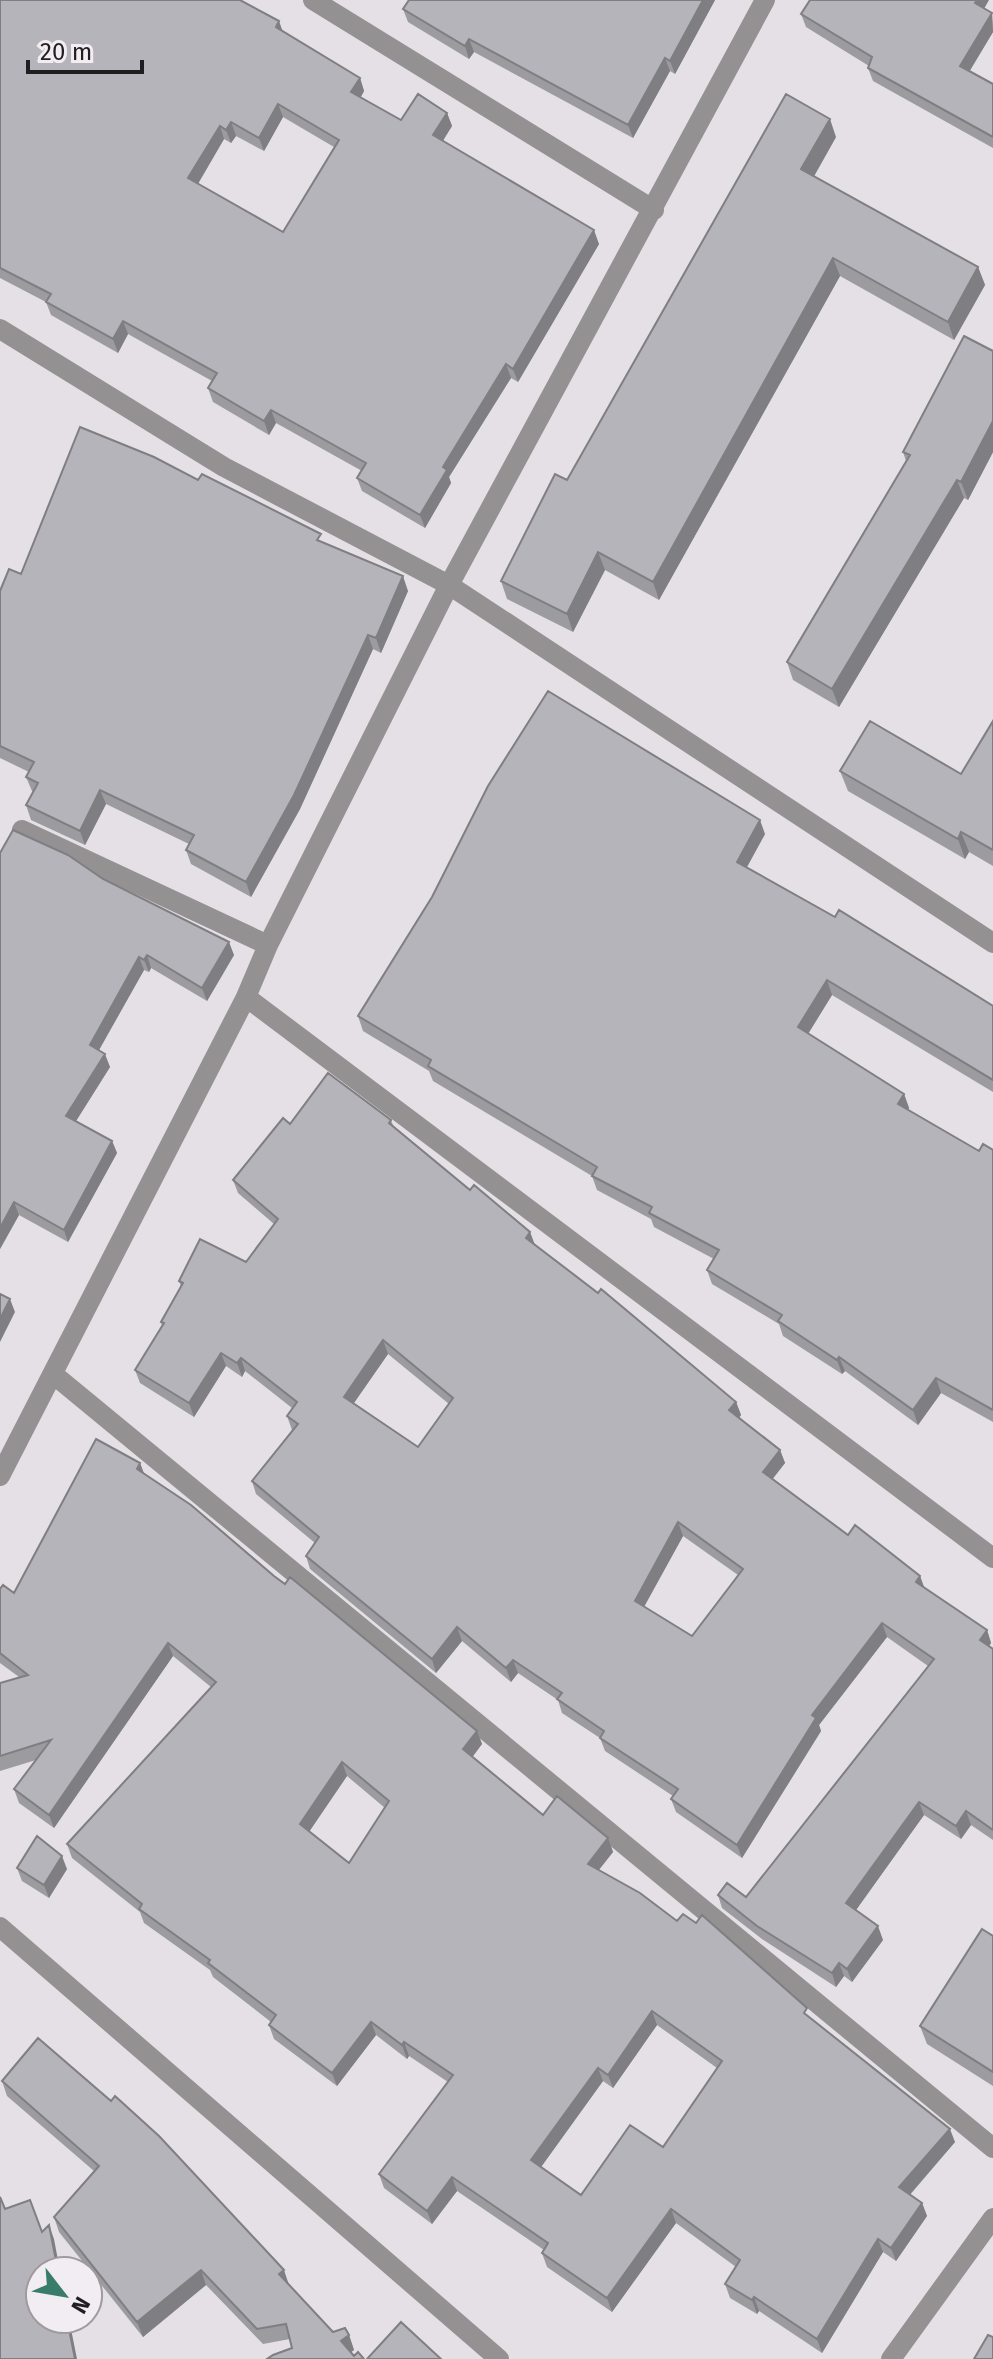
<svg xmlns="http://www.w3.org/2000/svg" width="993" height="2359" font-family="'Fira Sans',sans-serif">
<rect width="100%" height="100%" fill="#e5e0e5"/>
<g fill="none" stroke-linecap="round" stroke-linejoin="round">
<!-- street -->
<path stroke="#949192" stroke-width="20" d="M313 0 654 210
M0 329 224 467 449 585 993 943
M22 830 268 945
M246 997 993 1558
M53 1374 993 2148
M0 1476 246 997 268 945 449 585 765 0
M0 1927 499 2359
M891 2359 993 2218"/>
</g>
<!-- wall -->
<path fill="#9c9ba0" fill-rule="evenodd" d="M0 0 283 32 360 78 364 91 361 97 401 120 447 113 452 126 442 141 599 244 518 382 511 378 449 477 451 483 425 528 362 491 357 478 362 471 276 423 269 435 213 402 208 388 212 381 128 334 118 353 51 315 46 302 0 278ZM283 117 334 147 283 232 198 184 224 139 231 143 236 136 264 151Z
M715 0 675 74 670 71 633 138 474 52 469 59 408 22 403 9Z
M984 9 992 13 993 32 969 71 993 84V148L873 81 868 68 869 66 806 27 801 14Z
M836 137 814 176 978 267 985 285 954 340 840 276 659 600 605 570 573 632 507 599 501 581 567 480Z
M993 351V452L968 500 964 498 839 707 793 680 787 662 906 461 903 452Z
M324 542 408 591 381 653 373 649 300 809 251 897 191 864 186 850 189 844 106 804 85 845 31 820 26 805 33 792 32 791 26 777 29 772 0 758V591L21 574Z
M993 721V866L969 852 965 859 848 791 840 771 961 774Z
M765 834 747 867 993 1006V1092L832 995 808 1034 904 1094 909 1108 908 1110 979 1151 993 1150V1422L941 1393 918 1425 845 1371 842 1374 783 1336 779 1324 712 1284 707 1270 714 1259 654 1227 651 1219 597 1190 592 1176 433 1081 429 1071 363 1031 358 1016Z
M0 853 103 879 234 955 207 1001 151 968 149 972 144 970 99 1050 110 1067 76 1121 112 1141 117 1153 68 1242 19 1215 0 1249Z
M391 1120 394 1128 470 1190 530 1232 535 1245 736 1402 741 1415 739 1418 780 1450 785 1463 772 1479 848 1535 920 1576 924 1587 987 1630 991 1643 989 1646 993 1649V1840L971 1825 961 1839 924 1815 856 1910 883 1940 852 1982 844 1976 836 1987 762 1939 722 1908 718 1895 746 1897 928 1666 887 1637 819 1725 821 1731 742 1858 676 1812 671 1799 673 1796 605 1751 600 1738 562 1713 558 1700 518 1673 511 1682 462 1641 436 1673 310 1569 306 1556 315 1543 256 1494 252 1481 292 1430 287 1416 292 1408 245 1371 242 1377 226 1366 194 1417 140 1383 135 1370 162 1326 161 1322 181 1286 179 1281 246 1262 274 1224 238 1193 233 1180 290 1124ZM388 1354 449 1404 418 1447 354 1403ZM683 1536 738 1575 692 1636 644 1607Z
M140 1463 144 1474 274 1576 477 1731 482 1744 472 1757 543 1815 608 1838 613 1852 599 1870 811 2018 955 2142 910 2195 922 2203 927 2216 896 2261 883 2252 822 2353 759 2311 757 2314 730 2298 725 2284 736 2267 676 2223 612 2312 547 2267 542 2253 544 2250 457 2191 432 2224 384 2188 379 2174 448 2082 409 2056 407 2059 376 2035 337 2086 274 2039 269 2025 271 2022 213 1977 210 1970 144 1923 140 1912 72 1858 67 1844 211 1687 173 1656 54 1828 19 1803 14 1789 36 1760 0 1771V1683L19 1677 0 1663V1589L14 1593ZM347 1776 385 1808 349 1863 309 1831ZM657 2025 717 2068 663 2147 581 2195 541 2167 603 2081 613 2088Z
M17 1868 67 1869 49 1898 22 1881Z
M993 1936V2086L927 2044 920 2026Z
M2 2081 289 2285 333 2332 349 2335 354 2350 351 2352 354 2356 364 2359 292 2348 290 2339 263 2344 206 2285 143 2337 59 2232 54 2217 94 2171 7 2096Z"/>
<!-- shaded-wall -->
<path fill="#7f7e82" d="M703 0H715L675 74 670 61Z
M977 0H989L980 16 975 3Z
M992 13 993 32 965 79 960 66Z
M279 21 284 35 276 27Z
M469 39 474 52 469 59 465 46Z
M665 58 670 71 633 138 628 125Z
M360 78 364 91 356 105 351 92Z
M278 104 283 117 264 151 259 138Z
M447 113 452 126 438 149 433 135Z
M830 119 836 137 808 187 801 169Z
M231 122 236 136 231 143 226 130Z
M220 126 224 139 193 192 188 178Z
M594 230 599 244 518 382 513 369Z
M833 258 840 276 659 600 653 582Z
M978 267 985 285 954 340 948 322Z
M123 321 128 334 118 353 113 339Z
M506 364 511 378 449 477 451 483 425 528 420 515 443 467Z
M271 410 276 423 269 435 264 421Z
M993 421V452L968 500 961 482Z
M957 480 964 498 839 707 832 689Z
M598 552 605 570 573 632 567 614Z
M403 576 408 591 381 653 376 638Z
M368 635 373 649 300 809 251 897 246 882Z
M100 790 106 804 85 845 80 831Z
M760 820 765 834 742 876 737 862Z
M961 832 969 852 965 859 958 839Z
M229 942 234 955 207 1001 202 988Z
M147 955 151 968 149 972 144 960Z
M139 957 144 970 95 1057 90 1045Z
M827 980 832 995 803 1042 798 1027Z
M105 1054 110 1067 71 1129 66 1116Z
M904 1094 909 1108 903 1119 898 1104Z
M112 1141 117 1153 68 1242 64 1230Z
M14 1202 19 1215 0 1249V1228Z
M530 1232 535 1246 526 1238Z
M10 1299 15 1312 0 1342V1319Z
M383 1340 388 1354 349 1410 344 1397Z
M221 1353 226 1366 194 1417 189 1403Z
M839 1357 845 1371 842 1374 837 1360Z
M241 1358 245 1371 242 1377 237 1363Z
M936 1378 941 1393 918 1425 913 1410Z
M736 1402 741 1415 734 1423 729 1410Z
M780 1450 785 1463 768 1485 763 1472Z
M140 1463 145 1476 137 1469Z
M678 1522 683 1536 640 1614 635 1601Z
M920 1576 925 1590 916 1582Z
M882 1623 887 1637 819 1725 821 1731 742 1858 737 1845 812 1715Z
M457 1627 462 1641 436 1673 432 1659Z
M987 1630 991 1643 984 1654 980 1640Z
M168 1643 173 1656 54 1828 49 1815Z
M513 1660 518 1673 511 1682 506 1668Z
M477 1731 482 1744 468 1763 463 1749Z
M342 1762 347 1776 305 1838 300 1824Z
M919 1802 924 1815 851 1917 846 1903Z
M966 1811 971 1825 961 1839 956 1826Z
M608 1838 613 1852 593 1877 588 1864Z
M62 1856 67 1869 49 1898 44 1885Z
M878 1926 883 1940 852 1982 847 1969Z
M839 1963 844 1976 836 1987 832 1973Z
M652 2011 657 2025 613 2088 608 2075Z
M371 2022 376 2035 337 2086 332 2073Z
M404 2042 409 2056 407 2059 402 2045Z
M598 2068 603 2081 536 2174 531 2160Z
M950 2129 955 2142 904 2201 899 2187Z
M452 2177 457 2191 432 2224 427 2211Z
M922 2203 927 2216 896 2261 891 2248Z
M671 2209 676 2223 612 2312 607 2298Z
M49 2225 54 2239 60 2271H58Z
M878 2239 883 2252 822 2353 817 2339Z
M201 2270 206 2285 143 2337 137 2322Z
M284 2270 289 2285 279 2274Z
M754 2297 759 2311 757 2314 752 2300Z
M67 2319H69L77 2359H75Z
M349 2335 354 2350 346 2356 341 2341Z"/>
<!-- building -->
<path fill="#b5b4ba" stroke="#7f7e82" stroke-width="2" fill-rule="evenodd" d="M0 0H240L279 21 276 27 360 78 351 92 401 120 418 94 447 113 433 135 594 230 513 369 506 364 443 467 447 470 420 515 357 478 366 463 271 410 264 421 208 388 217 373 123 321 113 339 46 302 51 294 0 268ZM278 104 339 140 283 232 188 178 220 126 226 130 231 122 259 138Z
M409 0H703L670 61 665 58 628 125 469 39 465 46 403 9Z
M810 0H977L975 3 992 13 960 66 993 84V137L868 68 872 57 801 14Z
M786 94 830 119 801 169 978 267 948 322 833 258 653 582 598 552 567 614 501 581 555 474 567 480Z
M964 336 993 351V421L961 482 957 480 832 689 787 662 910 455 903 452Z
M80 427 154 457 198 480 202 474 321 534 317 540 403 576 376 638 368 635 294 795 246 882 186 850 194 835 100 790 80 831 26 805 38 783 26 777 34 762 0 746V591L9 569 21 574Z
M548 691 760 820 737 862 835 917 839 910 993 1006V1080L827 980 798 1027 904 1094 898 1104 979 1151 983 1144 993 1150V1410L936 1378 913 1410 839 1357 837 1360 778 1321 782 1315 707 1270 719 1250 649 1213 652 1207 592 1176 597 1167 428 1066 431 1060 358 1016 432 897 488 786Z
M870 721 961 774 993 721V850L961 832 958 839 840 771Z
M13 830 68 855 103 879 229 942 202 988 147 955 144 960 139 957 90 1045 105 1054 66 1116 112 1141 64 1230 14 1202 0 1228V853Z
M328 1073 391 1120 389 1123 470 1190 474 1185 530 1232 526 1238 598 1293 601 1289 736 1402 729 1410 780 1450 763 1472 848 1535 855 1525 920 1576 916 1582 987 1630 980 1640 993 1649V1830L966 1811 956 1826 919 1802 846 1903 878 1926 847 1969 839 1963 832 1973 757 1926 718 1895 727 1883 746 1897 934 1659 882 1623 812 1715 816 1718 737 1845 671 1799 678 1789 600 1738 604 1731 557 1699 562 1693 513 1660 506 1668 457 1627 432 1659 306 1556 319 1537 252 1481 298 1424 287 1416 297 1402 241 1358 237 1363 221 1353 189 1403 135 1370 164 1323 161 1322 183 1283 179 1281 200 1239 246 1262 278 1219 233 1180 283 1118 290 1124ZM383 1340 453 1398 418 1447 344 1397ZM678 1522 743 1569 692 1636 635 1601Z
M0 1294 10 1299 0 1319Z
M96 1439 140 1463 137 1469 191 1505 274 1576 285 1584 290 1577 477 1731 463 1749 543 1815 557 1796 608 1838 588 1864 640 1893 677 1921 683 1914 696 1923 702 1915 807 2008 804 2013 950 2129 899 2187 922 2203 891 2248 878 2239 817 2339 754 2297 752 2300 725 2284 740 2260 671 2209 607 2298 542 2253 548 2243 452 2177 427 2211 379 2174 453 2075 404 2042 402 2045 371 2022 332 2073 269 2025 276 2015 208 1963 210 1960 139 1909 142 1904 67 1844 216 1682 168 1643 49 1815 14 1789 51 1740 0 1756V1683L28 1675 0 1653V1589L3 1585 14 1593ZM342 1762 389 1801 349 1863 300 1824ZM652 2011 722 2061 663 2147 630 2125 581 2195 531 2160 598 2068 608 2075Z
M37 1836 62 1856 44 1885 17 1868Z
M982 1929 993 1936V2072L920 2026Z
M38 2038 111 2101 115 2096 159 2136 284 2270 279 2274 333 2332 345 2328 349 2335 341 2341 354 2356 358 2352 364 2359H267L273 2355 292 2348 286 2324 257 2329 201 2270 137 2322 54 2217 99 2166 2 2081Z
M0 2197 5 2209 30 2200 42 2232 49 2225 58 2271H40V2319H67L75 2359H0Z
M401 2322 441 2359H367Z
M988 2335 993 2337V2359H974Z"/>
<!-- north arrow -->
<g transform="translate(64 2295) rotate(121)"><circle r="38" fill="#f2edf2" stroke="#9e9a9e" stroke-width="2"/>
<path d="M0-6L14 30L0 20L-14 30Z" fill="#3a7c6c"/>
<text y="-12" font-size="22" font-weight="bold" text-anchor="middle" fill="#201e20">N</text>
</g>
<!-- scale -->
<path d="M28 60v12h114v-12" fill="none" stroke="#201e20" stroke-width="4"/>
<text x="40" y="60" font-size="24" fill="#201e20" stroke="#f2edf2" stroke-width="6" paint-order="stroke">20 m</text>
</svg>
